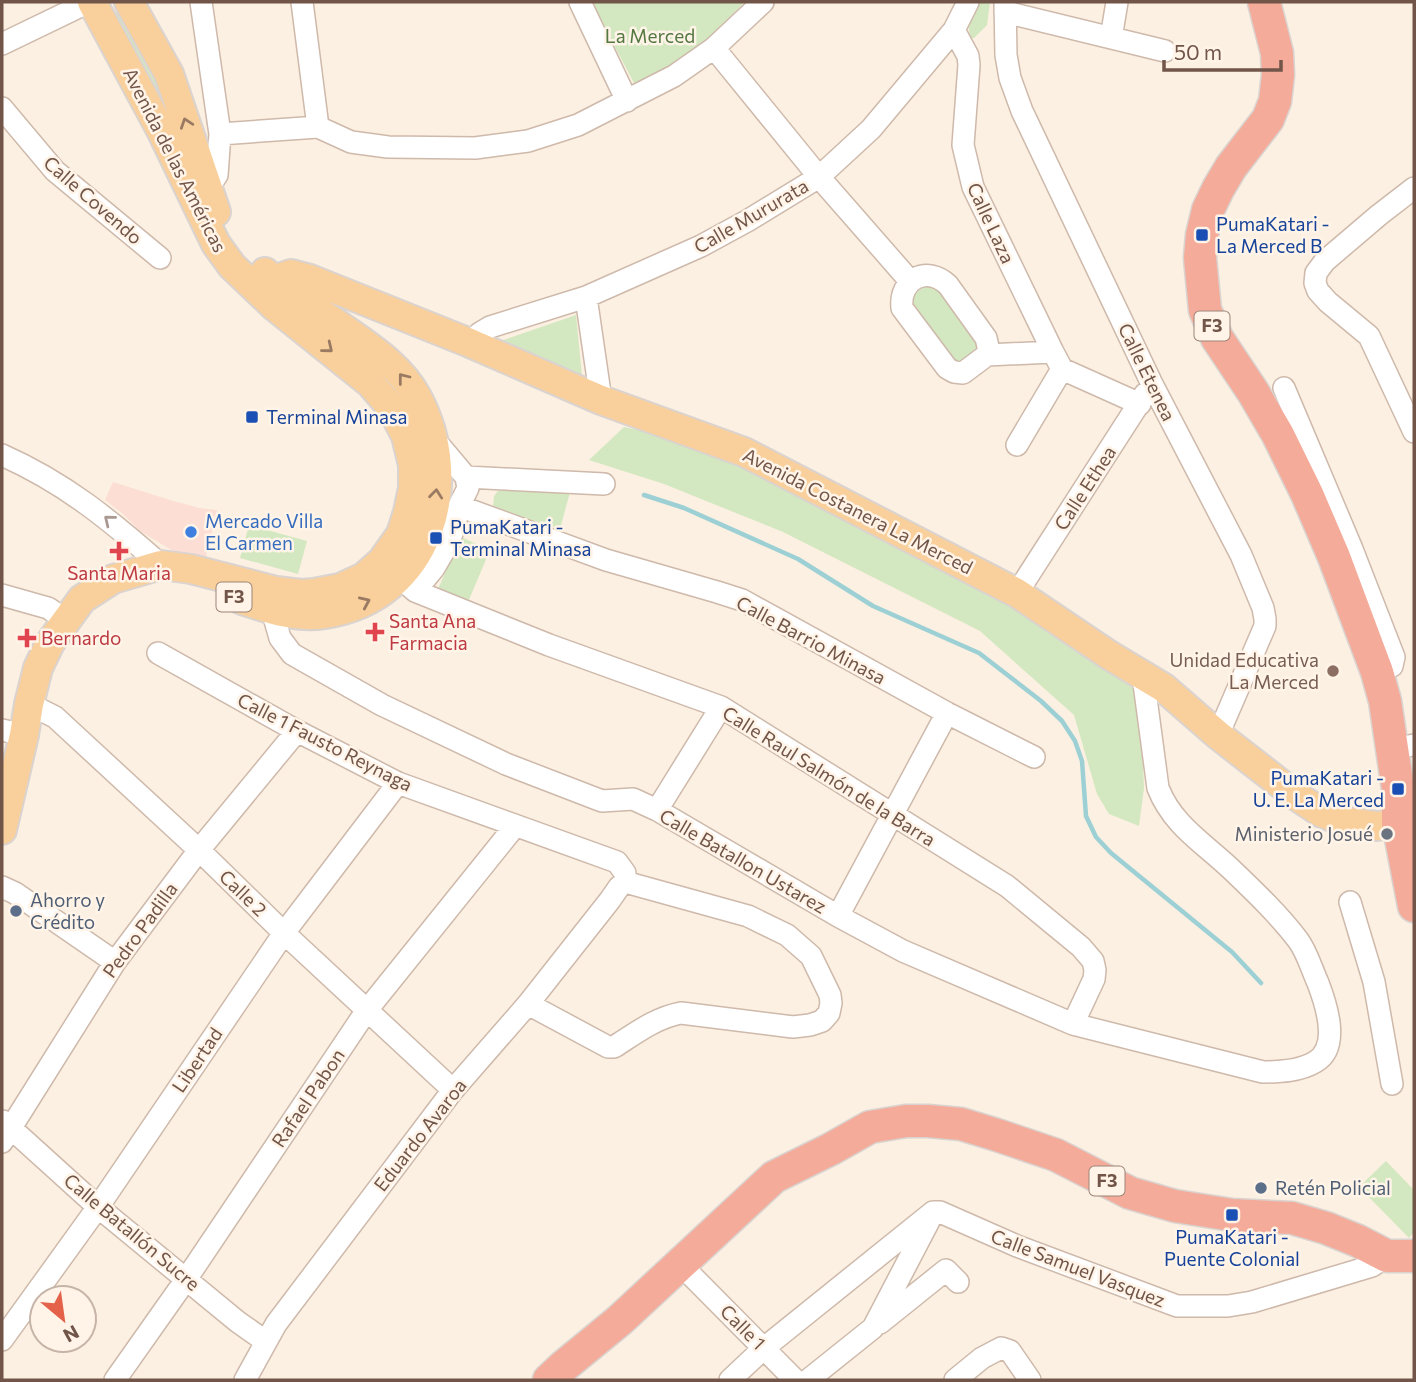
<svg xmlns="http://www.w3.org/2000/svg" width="1416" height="1382" font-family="Commissioner,sans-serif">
<rect width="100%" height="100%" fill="#fbf0e1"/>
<!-- commercial -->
<path fill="#fcded5" d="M113 482 170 500 199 508 217 510 205 561 183 557 140 531 123 514 105 500Z"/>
<!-- green -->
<path fill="#d3e8c0" d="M591 2H745L707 39 664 71 634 83Z
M976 2H990L987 25 974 38H970L968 23Z
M116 12 122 13 177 119 172 124 113 14Z
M928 284 937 286 979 340 978 348 959 362 951 360 911 309 909 298Z
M576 315 582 376 498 342Z
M624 427 707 445 936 557 1134 682 1142 738 1144 788 1139 826 1109 814 1097 794 1074 715 980 631 783 532 664 484 589 460Z
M507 490 570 492 560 529 493 508 494 496 498 491Z
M249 525 307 541 298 574 240 558Z
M461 537 490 550 468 602 438 589Z
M1386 1161 1414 1190V1232L1409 1238 1359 1187Z"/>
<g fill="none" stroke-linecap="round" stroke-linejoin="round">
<!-- stream -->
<path stroke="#9dd0d5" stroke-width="4.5" d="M644 495 684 508 798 559 873 606 979 653 1041 701 1062 721 1075 741 1082 761 1086 816 1096 837 1111 853 1232 952 1261 983"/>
<!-- minor casing -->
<g stroke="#ceb9ab" stroke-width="24">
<path id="minor" d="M201 2 220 134 217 175 208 188
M302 2 318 127
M580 2 627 101
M1005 2 1006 55 1010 78 1022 111 1151 382 1241 555 1263 608 1265 619V626L1218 735
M1005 12 1165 51
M954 30 968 56 969 65 963 145 973 187 1053 352 1062 369 1140 404
M1111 38 1117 2
M2 44 89 2
M714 48 819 177 910 281
M2 108 55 171 160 258
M220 134 318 127 351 142 388 147 475 148 528 141 578 125 674 76 714 48 763 2
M1414 188 1379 215 1325 261 1316 273 1315 283 1318 291 1328 302 1369 336 1414 432
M586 297 601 400
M470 343 480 333 490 327 586 297 701 246 747 221 819 177 871 129 954 30 968 2
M987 355 989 351 986 338 948 285C927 265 899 279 902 308L947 368 954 372 963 373 987 355 1053 352
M1284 388 1352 549 1394 657 1392 666 1377 672
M1017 445 1062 369
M2 455C65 483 110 520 161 565
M466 477 604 484
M459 506 606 560 717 592 742 600 947 713 1034 757
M388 567 415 591 549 645 721 707 1007 886 1081 947 1093 961 1095 970 1094 979 1073 1024
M415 591 434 568 448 544 455 525 459 506 468 488 466 477 434 439
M1017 593 1145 394
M2 595 48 608 66 620
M274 598 272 610 280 638 292 654 382 705 506 764 602 801 633 799 657 810 838 916 903 951 1073 1024 1263 1072C1280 1072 1300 1071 1315 1062 1341 1047 1326 1004 1318 983 1312 970 1307 952 1298 940 1279 915 1255 892 1232 870 1204 843 1173 826 1158 788L1143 676
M158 653 297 731 398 783 617 862 625 873V882L619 887 610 900 528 1004 453 1090 276 1324 245 1380
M29 704 55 717 199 850 284 933 453 1090
M2 730 24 735
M1391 749 1414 745
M657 810 721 707
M2 887 15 893 115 962
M1350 902 1374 982 1392 1084
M838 916 947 713
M528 1004 608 1047H614C636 1033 655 1018 681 1013L793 1027 810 1025 822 1021 829 1013 831 1003 830 995 811 956 787 935 748 916 625 882
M3 1121 98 1207 238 1322 265 1341
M2 1142 115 962 199 850 297 731
M933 1212H940L1017 1246 1177 1306H1228L1252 1302 1372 1266 1387 1256
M690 1274 795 1380
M880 1323 946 1270 958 1282
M2 1340 98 1207 284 933 398 783
M115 1380 187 1278 367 1010 515 826
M730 1380 764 1348 933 1212
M808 1380 873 1328 929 1221
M955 1380 982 1358 1001 1348 1010 1351 1030 1380"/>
</g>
<!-- major casing -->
<g stroke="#dad3d0" stroke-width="32">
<path id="major" d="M129 2 169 74 216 212
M274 280 291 274 310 279 470 343 601 400 744 452 1017 593 1109 655 1164 688 1218 735 1295 795 1322 813 1343 821 1377 826 1398 823
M242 600C269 609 297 619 325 614 430 598 463 482 417 397 400 366 370 347 343 328 317 310 289 293 265 272
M2 830 24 735 29 704 38 668 50 643 82 599 113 579 161 565 191 569 276 591 301 594 314 593 340 588 364 577 382 561 401 534 408 512 413 488V465L406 436 391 407 370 383 274 306 232 266 216 244 162 132 92 2"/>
</g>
<!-- highway casing -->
<g stroke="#dad3d0" stroke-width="35">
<path id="highway" d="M1264 2 1277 53 1278 75 1275 101 1268 119 1231 167 1218 189 1208 210 1202 235 1200 258 1205 310 1217 338 1253 392 1278 435 1307 494 1334 557 1377 672 1385 701 1398 789V823L1414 906
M549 1380 564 1366 620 1320 774 1177 831 1149 870 1127 906 1121H928L961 1124 997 1135 1056 1155 1130 1193 1175 1206 1232 1215 1292 1218 1326 1228 1358 1241 1387 1256H1414"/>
</g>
<!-- minor -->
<use href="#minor" stroke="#fff" stroke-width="21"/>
<!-- major -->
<use href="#major" stroke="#f9d09b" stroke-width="28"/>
<!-- highway -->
<use href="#highway" stroke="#f4ab99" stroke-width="32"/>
</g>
<!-- one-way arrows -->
<defs><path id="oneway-chevron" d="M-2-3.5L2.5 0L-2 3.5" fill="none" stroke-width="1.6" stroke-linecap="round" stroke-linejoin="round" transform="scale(1.75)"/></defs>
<g stroke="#9a7a62">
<use href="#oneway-chevron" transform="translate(186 123) rotate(-109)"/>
<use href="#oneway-chevron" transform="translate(328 348) rotate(39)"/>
<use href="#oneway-chevron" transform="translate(403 378) rotate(-128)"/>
<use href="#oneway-chevron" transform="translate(436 494) rotate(-84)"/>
<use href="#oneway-chevron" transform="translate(365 602) rotate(-24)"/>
</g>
<use stroke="#aa9992" href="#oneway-chevron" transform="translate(109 520) rotate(-141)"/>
<!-- markers -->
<g fill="#1a4fb4" stroke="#fff4e7" stroke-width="2.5">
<rect x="1195" y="228" width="14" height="14" rx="3.5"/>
<rect x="245" y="410" width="14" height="14" rx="3.5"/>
<rect x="429" y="531" width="14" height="14" rx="3.5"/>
<rect x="1391" y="782" width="14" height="14" rx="3.5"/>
<rect x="1225" y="1208" width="14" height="14" rx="3.5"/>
</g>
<circle fill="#3f7fe0" stroke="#fff4e7" stroke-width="2.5" cx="191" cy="532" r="7"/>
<g fill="#e0444e" stroke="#fff4e7" stroke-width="2.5">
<path d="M115.5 540.5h7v7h7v7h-7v7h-7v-7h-7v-7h7z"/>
<path d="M371.5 621.5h7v7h7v7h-7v7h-7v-7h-7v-7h7z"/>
<path d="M23.5 627.5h7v7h7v7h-7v7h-7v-7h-7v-7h7z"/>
</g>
<circle fill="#8d6e63" stroke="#fff4e7" stroke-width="2.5" cx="1333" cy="671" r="7"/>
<circle fill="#6b7280" stroke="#fff4e7" stroke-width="2.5" cx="1387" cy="834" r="7"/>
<g fill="#5c6f8a" stroke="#fff4e7" stroke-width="2.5">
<circle cx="16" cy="911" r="7"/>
<circle cx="1261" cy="1188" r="7"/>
</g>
<g text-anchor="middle" stroke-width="5" stroke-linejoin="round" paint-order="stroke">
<!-- shield labels -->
<g fill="#fff4e7" stroke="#9c8578" stroke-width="2">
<rect x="1194.5" y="311.5" width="35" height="29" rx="5"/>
<rect x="216.5" y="582.5" width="35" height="29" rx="5"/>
<rect x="1089.5" y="1166.5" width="35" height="29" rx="5"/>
</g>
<g font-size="18" font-weight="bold" fill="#725549">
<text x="1212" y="332">F3</text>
<text x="234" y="603">F3</text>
<text x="1107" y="1187">F3</text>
</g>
<!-- park labels -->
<g font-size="19" fill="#547842" stroke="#fff4e7">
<text x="650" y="43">La Merced</text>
</g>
<!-- street labels -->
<g font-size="19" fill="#725549" stroke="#fff4e7">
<text transform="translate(175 160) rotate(63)" y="7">Avenida de las Américas</text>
<text transform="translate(93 200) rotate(41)" y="7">Calle Covendo</text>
<text transform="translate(751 216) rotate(-30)" y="7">Calle Mururata</text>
<text transform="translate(991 223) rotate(65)" y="7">Calle Laza</text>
<text transform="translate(1147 372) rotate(64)" y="7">Calle Etenea</text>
<text transform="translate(1085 488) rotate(-57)" y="7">Calle Ethea</text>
<text transform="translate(858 511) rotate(27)" y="7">Avenida Costanera La Merced</text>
<text transform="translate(811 640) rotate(28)" y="7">Calle Barrio Minasa</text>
<text transform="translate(325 742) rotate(27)" y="7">Calle 1 Fausto Reynaga</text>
<text transform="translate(829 776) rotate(32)" y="7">Calle Raul Salmón de la Barra</text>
<text transform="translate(743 861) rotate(30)" y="7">Calle Batallon Ustarez</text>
<text transform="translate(243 893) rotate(44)" y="7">Calle 2</text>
<text transform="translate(140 930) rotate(-54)" y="7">Pedro Padilla</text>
<text transform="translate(197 1060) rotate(-56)" y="7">Libertad</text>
<text transform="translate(308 1098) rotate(-56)" y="7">Rafael Pabon</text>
<text transform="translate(420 1135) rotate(-52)" y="7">Eduardo Avaroa</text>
<text transform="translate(132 1232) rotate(40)" y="7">Calle Batallón Sucre</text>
<text transform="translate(1078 1268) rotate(21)" y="7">Calle Samuel Vasquez</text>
<text transform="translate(743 1327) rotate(45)" y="7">Calle 1</text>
</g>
<!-- transit labels -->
<g font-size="19" fill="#164399" stroke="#fff4e7" text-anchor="start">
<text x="1216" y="231">PumaKatari -<tspan x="1216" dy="22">La Merced B</tspan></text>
<text x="266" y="424">Terminal Minasa</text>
<text x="450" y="534">PumaKatari -<tspan x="450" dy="22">Terminal Minasa</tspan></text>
<text x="1384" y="785" text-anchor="end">PumaKatari -<tspan x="1384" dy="22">U. E. La Merced</tspan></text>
<text x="1232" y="1244" text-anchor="middle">PumaKatari -<tspan x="1232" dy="22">Puente Colonial</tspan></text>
</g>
<!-- shop labels -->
<g font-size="19" fill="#366cbe" stroke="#fff4e7" text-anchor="start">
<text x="205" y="528">Mercado Villa<tspan x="205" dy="22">El Carmen</tspan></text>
</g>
<!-- health labels -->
<g font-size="19" fill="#be3a42" stroke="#fff4e7" text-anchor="start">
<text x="119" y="580" text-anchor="middle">Santa Maria</text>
<text x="389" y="628">Santa Ana<tspan x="389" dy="22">Farmacia</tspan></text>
<text x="41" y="645">Bernardo</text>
</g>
<!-- education labels -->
<g font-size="19" fill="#785e54" stroke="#fff4e7" text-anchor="end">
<text x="1319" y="667">Unidad Educativa<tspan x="1319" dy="22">La Merced</tspan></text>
</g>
<!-- worship labels -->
<g font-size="19" fill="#5b616d" stroke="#fff4e7" text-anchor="end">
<text x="1373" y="841">Ministerio Josué</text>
</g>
<!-- service labels -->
<g font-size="19" fill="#4e5e75" stroke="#fff4e7" text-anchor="start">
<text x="30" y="907">Ahorro y<tspan x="30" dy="22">Crédito</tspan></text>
<text x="1275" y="1195">Retén Policial</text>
</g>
</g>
<!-- border -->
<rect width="1416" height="1382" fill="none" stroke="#725549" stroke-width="7"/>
<!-- north arrow -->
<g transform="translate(63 1319) rotate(151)"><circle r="33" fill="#fff4e7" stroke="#c7b4a8" stroke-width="2"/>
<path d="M0-5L12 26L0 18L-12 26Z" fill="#e36249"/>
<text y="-10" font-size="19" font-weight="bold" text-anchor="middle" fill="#725549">N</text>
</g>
<!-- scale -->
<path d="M1164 60v10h117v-10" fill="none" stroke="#725549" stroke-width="3.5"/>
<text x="1174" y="60" font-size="21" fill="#725549" stroke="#fff4e7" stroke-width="5" paint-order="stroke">50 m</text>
</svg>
